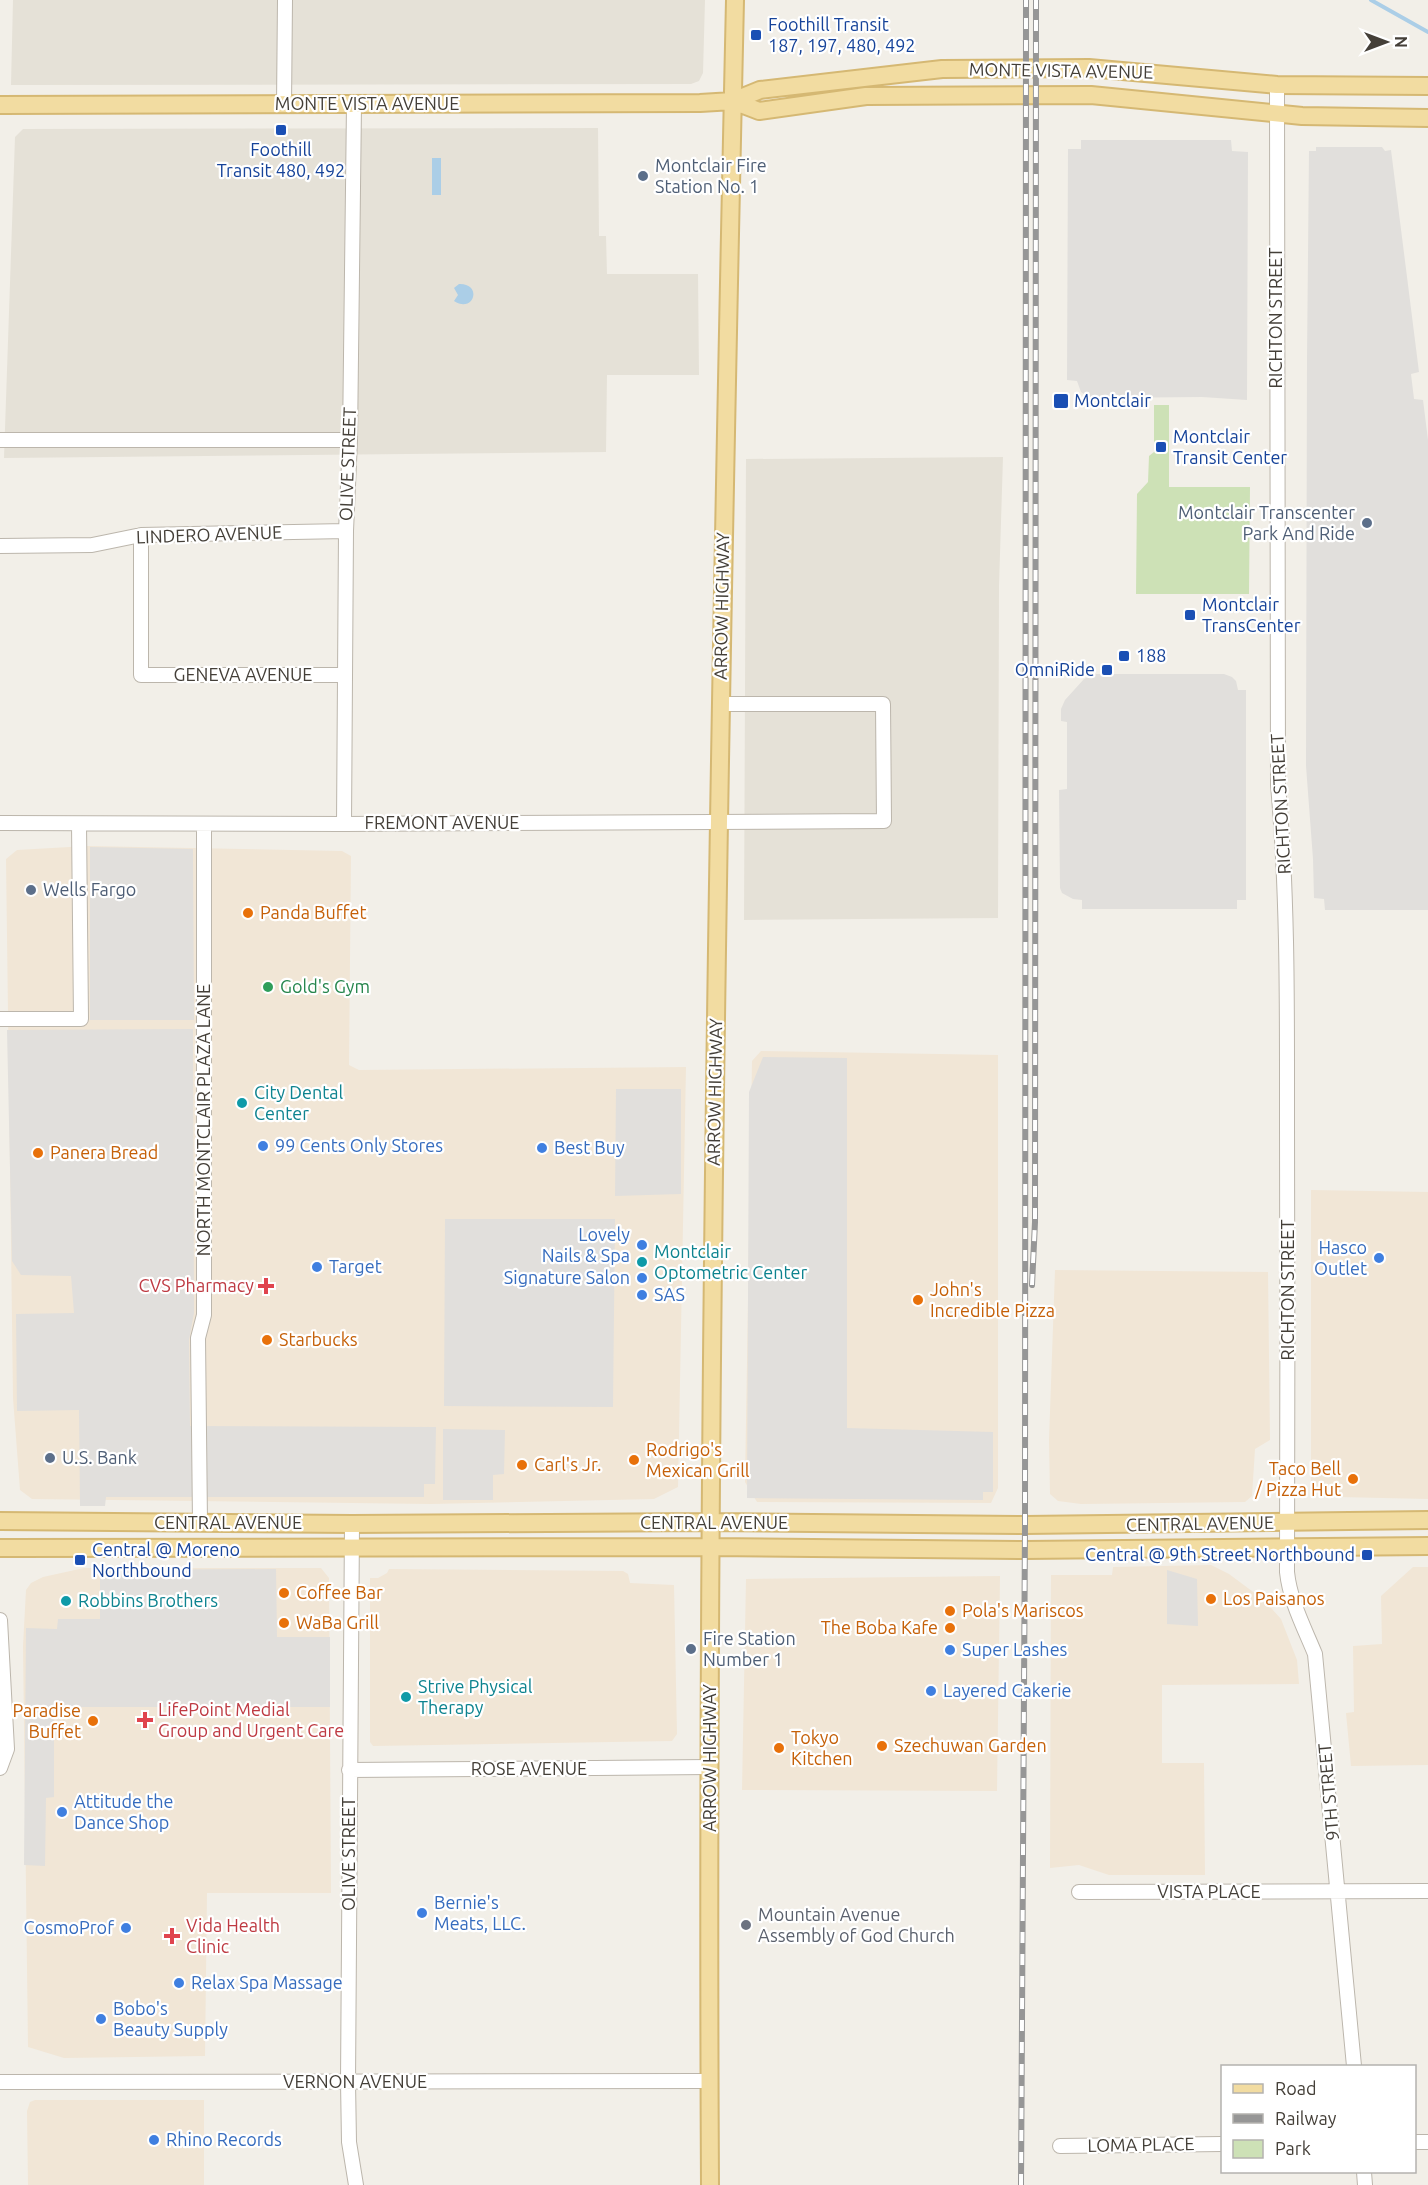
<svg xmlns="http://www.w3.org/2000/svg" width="1428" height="2185" font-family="Ubuntu,sans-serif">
<rect width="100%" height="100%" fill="#f2efe8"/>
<!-- residential -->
<path fill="#e5e1d7" d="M13 0H705L703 73 699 81 691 84 11 85Z
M598 128 599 236H606L607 274H698L699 375H607L606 452 4 458 15 137 23 129Z
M1003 457 999 586 998 918 744 920 746 459Z"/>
<!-- commercial -->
<path fill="#f1e6d6" d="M87 846 342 851 351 856 349 1065 359 1070 686 1067 678 1487 654 1499 431 1504 32 1499 20 1490 13 1398 6 859 17 850Z
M761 1051 998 1055V1488L991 1503 757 1502 745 1482 752 1061Z
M1311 1190 1428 1192V1499L1338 1497 1321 1495 1311 1483Z
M1055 1270 1268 1272 1270 1440 1255 1449 1252 1496 1245 1502 1081 1504 1058 1501 1050 1494 1049 1440Z
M1211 1565 1229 1574 1264 1600 1281 1619 1297 1660 1299 1684 1162 1685V1763H1204L1205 1875H1109L1079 1865 1050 1868 1051 1575H1112L1113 1567Z
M1413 1567H1428V1765L1351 1766 1346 1713 1354 1712 1353 1646 1382 1644 1381 1596Z
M84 1568H321L329 1578 331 1893H207L205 2056 64 2058 28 2047 23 1646 26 1590 31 1583 43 1577Z
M389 1569 623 1571 628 1574 630 1583 674 1585 677 1734 672 1741 373 1746 370 1742V1578H378L387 1573Z
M1000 1576 997 1791 742 1790 746 1579Z
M35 2100H204V2185H28L27 2111 30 2102Z"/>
<!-- green -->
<path fill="#cde1b6" d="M1154 405H1169V487H1250L1249 594H1136L1137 494 1148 482 1149 456 1154 452Z"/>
<!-- parking -->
<path fill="#e1dfdc" d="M1081 140H1231L1232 151 1248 152 1247 400 1202 397 1094 398 1088 397 1081 392 1077 381 1067 380 1068 149H1081Z
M1316 147H1382L1385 151 1391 150 1419 372 1411 374 1414 399 1423 400 1428 440V910H1325L1324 899 1314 898 1313 859 1306 766 1307 359 1309 151H1316Z
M1095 674H1224L1232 677 1236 681 1238 690H1246V900H1237V909H1082V900L1073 899 1062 893 1060 888 1059 790 1067 789V722L1061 721V709L1065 700 1084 679Z
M90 847 193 849 194 1020H90Z
M193 1029 194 1313 189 1340 190 1426 436 1427 435 1484H424V1497H106L105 1506H80L79 1410 17 1411 16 1314 74 1313 71 1276 21 1275 12 1261 7 1030Z
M763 1057 847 1058V1428L993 1432V1492H983V1500L747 1498 749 1092Z
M616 1089H681V1194L615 1196Z
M445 1219H615L613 1407 444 1406Z
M443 1429 505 1430 504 1474 493 1475V1500H443Z
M276 1569 277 1637H330V1707H54V1797L46 1798 45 1866 24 1865 26 1628 57 1629 58 1619H100V1570Z
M1167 1570 1197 1579 1198 1626 1167 1624Z"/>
<!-- water -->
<path fill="#abcee7" d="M432 158H441V195H432Z
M459 284C483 283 474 314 454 301L458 295 454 288Z"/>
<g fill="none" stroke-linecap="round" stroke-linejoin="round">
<!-- stream -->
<path stroke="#abcee7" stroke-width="4" d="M1371 0 1428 32"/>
<!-- minor casing -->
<g stroke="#bcb6ac" stroke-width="16">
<path id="minor" d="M1277 85 1278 785C1288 898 1287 1011 1287 1124 1288 1273 1287 1423 1287 1572 1290 1601 1304 1627 1315 1654L1354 2066
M284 105 285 0
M0 440H350
M141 535V675H344
M0 546 92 545 141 535 346 531
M0 823 344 824 884 821 883 704H720
M344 824 346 531 350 440 354 104
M0 1019H81L79 824
M200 1523 198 1338 204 1315V825
M352 1524 348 2082 349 2142 356 2185
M0 1620 7 1749 0 1768
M349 1770 710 1767
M1079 1892 1428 1891
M0 2082 709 2081
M1414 2142H1428
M1060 2146 1222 2144
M1364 2172 1365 2185"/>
</g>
<!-- major casing -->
<g stroke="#d5b873" stroke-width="20">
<path id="major" d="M733 101 759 111 866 96 1091 95 1302 116 1428 118
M0 105 700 103 733 101 760 90 942 69 1089 68 1277 85 1428 86
M0 1521 352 1524 711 1522 1025 1525 1428 1520
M0 1548 711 1547 1025 1550 1428 1546
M710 2185C706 1457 719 728 735 0"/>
</g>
<!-- minor -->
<use href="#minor" stroke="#fff" stroke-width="14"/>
<!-- major -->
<use href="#major" stroke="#f2dca1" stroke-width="16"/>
<!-- rail casing -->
<g stroke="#969696" stroke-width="6">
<path id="rail" d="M1032 1285 1035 1222 1036 0
M1021 2185 1025 1525 1026 0"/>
</g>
<!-- rail -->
<use href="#rail" stroke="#fff" stroke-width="4" stroke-dasharray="11" stroke-linecap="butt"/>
</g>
<!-- markers -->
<g fill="#1a4fb4" stroke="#fff" stroke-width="2">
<rect x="750" y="29" width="12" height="12" rx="3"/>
<rect x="275" y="124" width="12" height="12" rx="3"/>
<rect x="1053" y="393" width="16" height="16" rx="3"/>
<rect x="1155" y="441" width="12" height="12" rx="3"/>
<rect x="1184" y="609" width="12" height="12" rx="3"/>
<rect x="1118" y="650" width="12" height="12" rx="3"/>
<rect x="1101" y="664" width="12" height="12" rx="3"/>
<rect x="1361" y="1549" width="12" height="12" rx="3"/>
<rect x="74" y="1554" width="12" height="12" rx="3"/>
</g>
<g fill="#5c6f8a" stroke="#fff" stroke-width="2">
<circle cx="643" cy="176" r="6"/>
<circle cx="1367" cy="523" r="6"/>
<circle cx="31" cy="890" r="6"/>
<circle cx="50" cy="1458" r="6"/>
<circle cx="691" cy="1649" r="6"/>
</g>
<g fill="#e8710a" stroke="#fff" stroke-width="2">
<circle cx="248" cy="913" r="6"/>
<circle cx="38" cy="1153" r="6"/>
<circle cx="918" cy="1300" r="6"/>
<circle cx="267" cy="1340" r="6"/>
<circle cx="634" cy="1460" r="6"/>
<circle cx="522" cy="1465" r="6"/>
<circle cx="1353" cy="1479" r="6"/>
<circle cx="284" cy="1593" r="6"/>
<circle cx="1211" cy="1599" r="6"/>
<circle cx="950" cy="1611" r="6"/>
<circle cx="284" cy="1623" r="6"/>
<circle cx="950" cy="1628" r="6"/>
<circle cx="93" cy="1721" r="6"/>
<circle cx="882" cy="1746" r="6"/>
<circle cx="779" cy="1748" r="6"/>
</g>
<circle fill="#2e9e5b" stroke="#fff" stroke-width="2" cx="268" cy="987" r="6"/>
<g fill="#0f9aa8" stroke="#fff" stroke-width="2">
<circle cx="242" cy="1103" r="6"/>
<circle cx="642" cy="1262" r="6"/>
<circle cx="66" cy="1601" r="6"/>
<circle cx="406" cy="1697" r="6"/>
</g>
<g fill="#3f7fe0" stroke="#fff" stroke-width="2">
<circle cx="263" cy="1146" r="6"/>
<circle cx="542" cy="1148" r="6"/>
<circle cx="642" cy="1245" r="6"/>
<circle cx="1379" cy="1258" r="6"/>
<circle cx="317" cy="1267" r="6"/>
<circle cx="642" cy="1278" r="6"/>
<circle cx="642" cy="1295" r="6"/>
<circle cx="950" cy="1650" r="6"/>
<circle cx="931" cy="1691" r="6"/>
<circle cx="62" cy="1812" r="6"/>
<circle cx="422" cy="1913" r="6"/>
<circle cx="126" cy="1928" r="6"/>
<circle cx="179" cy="1983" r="6"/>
<circle cx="101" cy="2019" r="6"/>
<circle cx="154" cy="2140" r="6"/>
</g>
<g fill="#e0444e" stroke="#fff" stroke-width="2">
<path d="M263 1277h6v6h6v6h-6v6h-6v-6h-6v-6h6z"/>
<path d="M142 1711h6v6h6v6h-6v6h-6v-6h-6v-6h6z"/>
<path d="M169 1927h6v6h6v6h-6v6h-6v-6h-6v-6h6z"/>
</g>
<circle fill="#6b7280" stroke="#fff" stroke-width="2" cx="746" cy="1925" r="6"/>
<g text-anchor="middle" stroke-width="4.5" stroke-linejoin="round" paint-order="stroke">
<!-- transit labels -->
<g font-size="18" fill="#164399" stroke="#fff" text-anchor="start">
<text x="768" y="31">Foothill Transit<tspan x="768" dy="21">187, 197, 480, 492</tspan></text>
<text x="281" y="156" text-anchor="middle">Foothill<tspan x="281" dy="21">Transit 480, 492</tspan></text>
<text x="1074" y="407">Montclair</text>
<text x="1173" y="443">Montclair<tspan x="1173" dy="21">Transit Center</tspan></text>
<text x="1202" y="611">Montclair<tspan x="1202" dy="21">TransCenter</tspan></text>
<text x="1136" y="662">188</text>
<text x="1095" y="676" text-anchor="end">OmniRide</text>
<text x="92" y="1556">Central @ Moreno<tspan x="92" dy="21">Northbound</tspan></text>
<text x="1355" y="1561" text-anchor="end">Central @ 9th Street Northbound</text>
</g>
<!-- street labels -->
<g font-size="18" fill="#443f38" stroke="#fff">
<text transform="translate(1061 71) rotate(1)" y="6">MONTE VISTA AVENUE</text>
<text x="367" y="110">MONTE VISTA AVENUE</text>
<text transform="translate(1276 318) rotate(-90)" y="6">RICHTON STREET</text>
<text transform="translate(348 464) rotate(-88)" y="6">OLIVE STREET</text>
<text transform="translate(209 535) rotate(-2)" y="6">LINDERO AVENUE</text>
<text transform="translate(722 606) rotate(-89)" y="6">ARROW HIGHWAY</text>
<text x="243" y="681">GENEVA AVENUE</text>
<text transform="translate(1281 804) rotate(-93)" y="6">RICHTON STREET</text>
<text x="442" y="829">FREMONT AVENUE</text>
<text transform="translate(715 1092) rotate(-89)" y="6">ARROW HIGHWAY</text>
<text transform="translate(204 1120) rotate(-90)" y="6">NORTH MONTCLAIR PLAZA LANE</text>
<text transform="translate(1288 1290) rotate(-90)" y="6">RICHTON STREET</text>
<text x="228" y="1529">CENTRAL AVENUE</text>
<text x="714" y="1529">CENTRAL AVENUE</text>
<text transform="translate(1200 1524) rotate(-1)" y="6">CENTRAL AVENUE</text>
<text transform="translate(710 1758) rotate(-90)" y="6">ARROW HIGHWAY</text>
<text x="529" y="1775">ROSE AVENUE</text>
<text transform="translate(1329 1792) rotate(-95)" y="6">9TH STREET</text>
<text transform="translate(349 1854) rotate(-90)" y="6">OLIVE STREET</text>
<text x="1209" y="1898">VISTA PLACE</text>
<text x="355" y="2088">VERNON AVENUE</text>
<text transform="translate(1141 2145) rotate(-1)" y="6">LOMA PLACE</text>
</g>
<!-- service labels -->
<g font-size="18" fill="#4e5e75" stroke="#fff" text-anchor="start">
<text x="655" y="172">Montclair Fire<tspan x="655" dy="21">Station No. 1</tspan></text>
<text x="1355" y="519" text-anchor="end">Montclair Transcenter<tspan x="1355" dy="21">Park And Ride</tspan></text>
<text x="43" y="896">Wells Fargo</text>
<text x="62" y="1464">U.S. Bank</text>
<text x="703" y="1645">Fire Station<tspan x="703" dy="21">Number 1</tspan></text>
</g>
<!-- food labels -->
<g font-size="18" fill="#c56008" stroke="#fff" text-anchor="start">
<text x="260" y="919">Panda Buffet</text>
<text x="50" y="1159">Panera Bread</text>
<text x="930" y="1296">John's<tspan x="930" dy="21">Incredible Pizza</tspan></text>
<text x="279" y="1346">Starbucks</text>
<text x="646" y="1456">Rodrigo's<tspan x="646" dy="21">Mexican Grill</tspan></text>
<text x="534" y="1471">Carl's Jr.</text>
<text x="1341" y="1475" text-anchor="end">Taco Bell<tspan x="1341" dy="21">/ Pizza Hut</tspan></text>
<text x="296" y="1599">Coffee Bar</text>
<text x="1223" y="1605">Los Paisanos</text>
<text x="962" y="1617">Pola's Mariscos</text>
<text x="296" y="1629">WaBa Grill</text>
<text x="938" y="1634" text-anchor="end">The Boba Kafe</text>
<text x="81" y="1717" text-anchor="end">Paradise<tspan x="81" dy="21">Buffet</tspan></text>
<text x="791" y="1744">Tokyo<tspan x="791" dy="21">Kitchen</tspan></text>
<text x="894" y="1752">Szechuwan Garden</text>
</g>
<!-- leisure labels -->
<g font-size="18" fill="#27864d" stroke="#fff" text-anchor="start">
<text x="280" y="993">Gold's Gym</text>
</g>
<!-- culture labels -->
<g font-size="18" fill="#0d838f" stroke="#fff" text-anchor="start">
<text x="254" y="1099">City Dental<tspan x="254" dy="21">Center</tspan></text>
<text x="654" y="1258">Montclair<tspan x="654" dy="21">Optometric Center</tspan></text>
<text x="78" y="1607">Robbins Brothers</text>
<text x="418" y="1693">Strive Physical<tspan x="418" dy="21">Therapy</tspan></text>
</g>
<!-- shop labels -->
<g font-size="18" fill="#366cbe" stroke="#fff" text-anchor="start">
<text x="275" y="1152">99 Cents Only Stores</text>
<text x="554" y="1154">Best Buy</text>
<text x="630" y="1241" text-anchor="end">Lovely<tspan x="630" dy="21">Nails &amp; Spa</tspan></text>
<text x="1367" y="1254" text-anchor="end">Hasco<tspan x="1367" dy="21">Outlet</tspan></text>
<text x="329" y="1273">Target</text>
<text x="630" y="1284" text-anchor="end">Signature Salon</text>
<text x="654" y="1301">SAS</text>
<text x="962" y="1656">Super Lashes</text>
<text x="943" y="1697">Layered Cakerie</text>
<text x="74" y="1808">Attitude the<tspan x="74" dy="21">Dance Shop</tspan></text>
<text x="434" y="1909">Bernie's<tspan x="434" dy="21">Meats, LLC.</tspan></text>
<text x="114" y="1934" text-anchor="end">CosmoProf</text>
<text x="191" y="1989">Relax Spa Massage</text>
<text x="113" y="2015">Bobo's<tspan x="113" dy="21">Beauty Supply</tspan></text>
<text x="166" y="2146">Rhino Records</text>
</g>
<!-- health labels -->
<g font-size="18" fill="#be3a42" stroke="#fff" text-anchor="start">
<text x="254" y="1292" text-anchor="end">CVS Pharmacy</text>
<text x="158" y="1716">LifePoint Medial<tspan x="158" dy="21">Group and Urgent Care</tspan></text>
<text x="186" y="1932">Vida Health<tspan x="186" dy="21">Clinic</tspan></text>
</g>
<!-- worship labels -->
<g font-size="18" fill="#5b616d" stroke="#fff" text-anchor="start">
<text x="758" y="1921">Mountain Avenue<tspan x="758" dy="21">Assembly of God Church</tspan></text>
</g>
</g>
<!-- legend -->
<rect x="1221" y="2065" width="195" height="108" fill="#ffffff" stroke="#b4b2af" stroke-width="1.5"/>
<rect x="1233" y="2084" width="30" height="9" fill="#f2dca1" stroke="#b4b2af" stroke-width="1.5"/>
<text x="1275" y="2095" font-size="18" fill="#443f38">Road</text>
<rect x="1233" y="2114" width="30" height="9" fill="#969696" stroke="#b4b2af" stroke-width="1.5"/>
<text x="1275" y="2125" font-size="18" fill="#443f38">Railway</text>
<rect x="1233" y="2140" width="30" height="18" fill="#cde1b6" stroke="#b4b2af" stroke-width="1.5"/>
<text x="1275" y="2155" font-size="18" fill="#443f38">Park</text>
<!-- north arrow -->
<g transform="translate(1386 42) rotate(90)" stroke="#ffffff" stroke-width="4.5" paint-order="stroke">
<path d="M0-4.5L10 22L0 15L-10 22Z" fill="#443f38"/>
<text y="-9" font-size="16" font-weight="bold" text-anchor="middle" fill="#443f38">N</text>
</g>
</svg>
